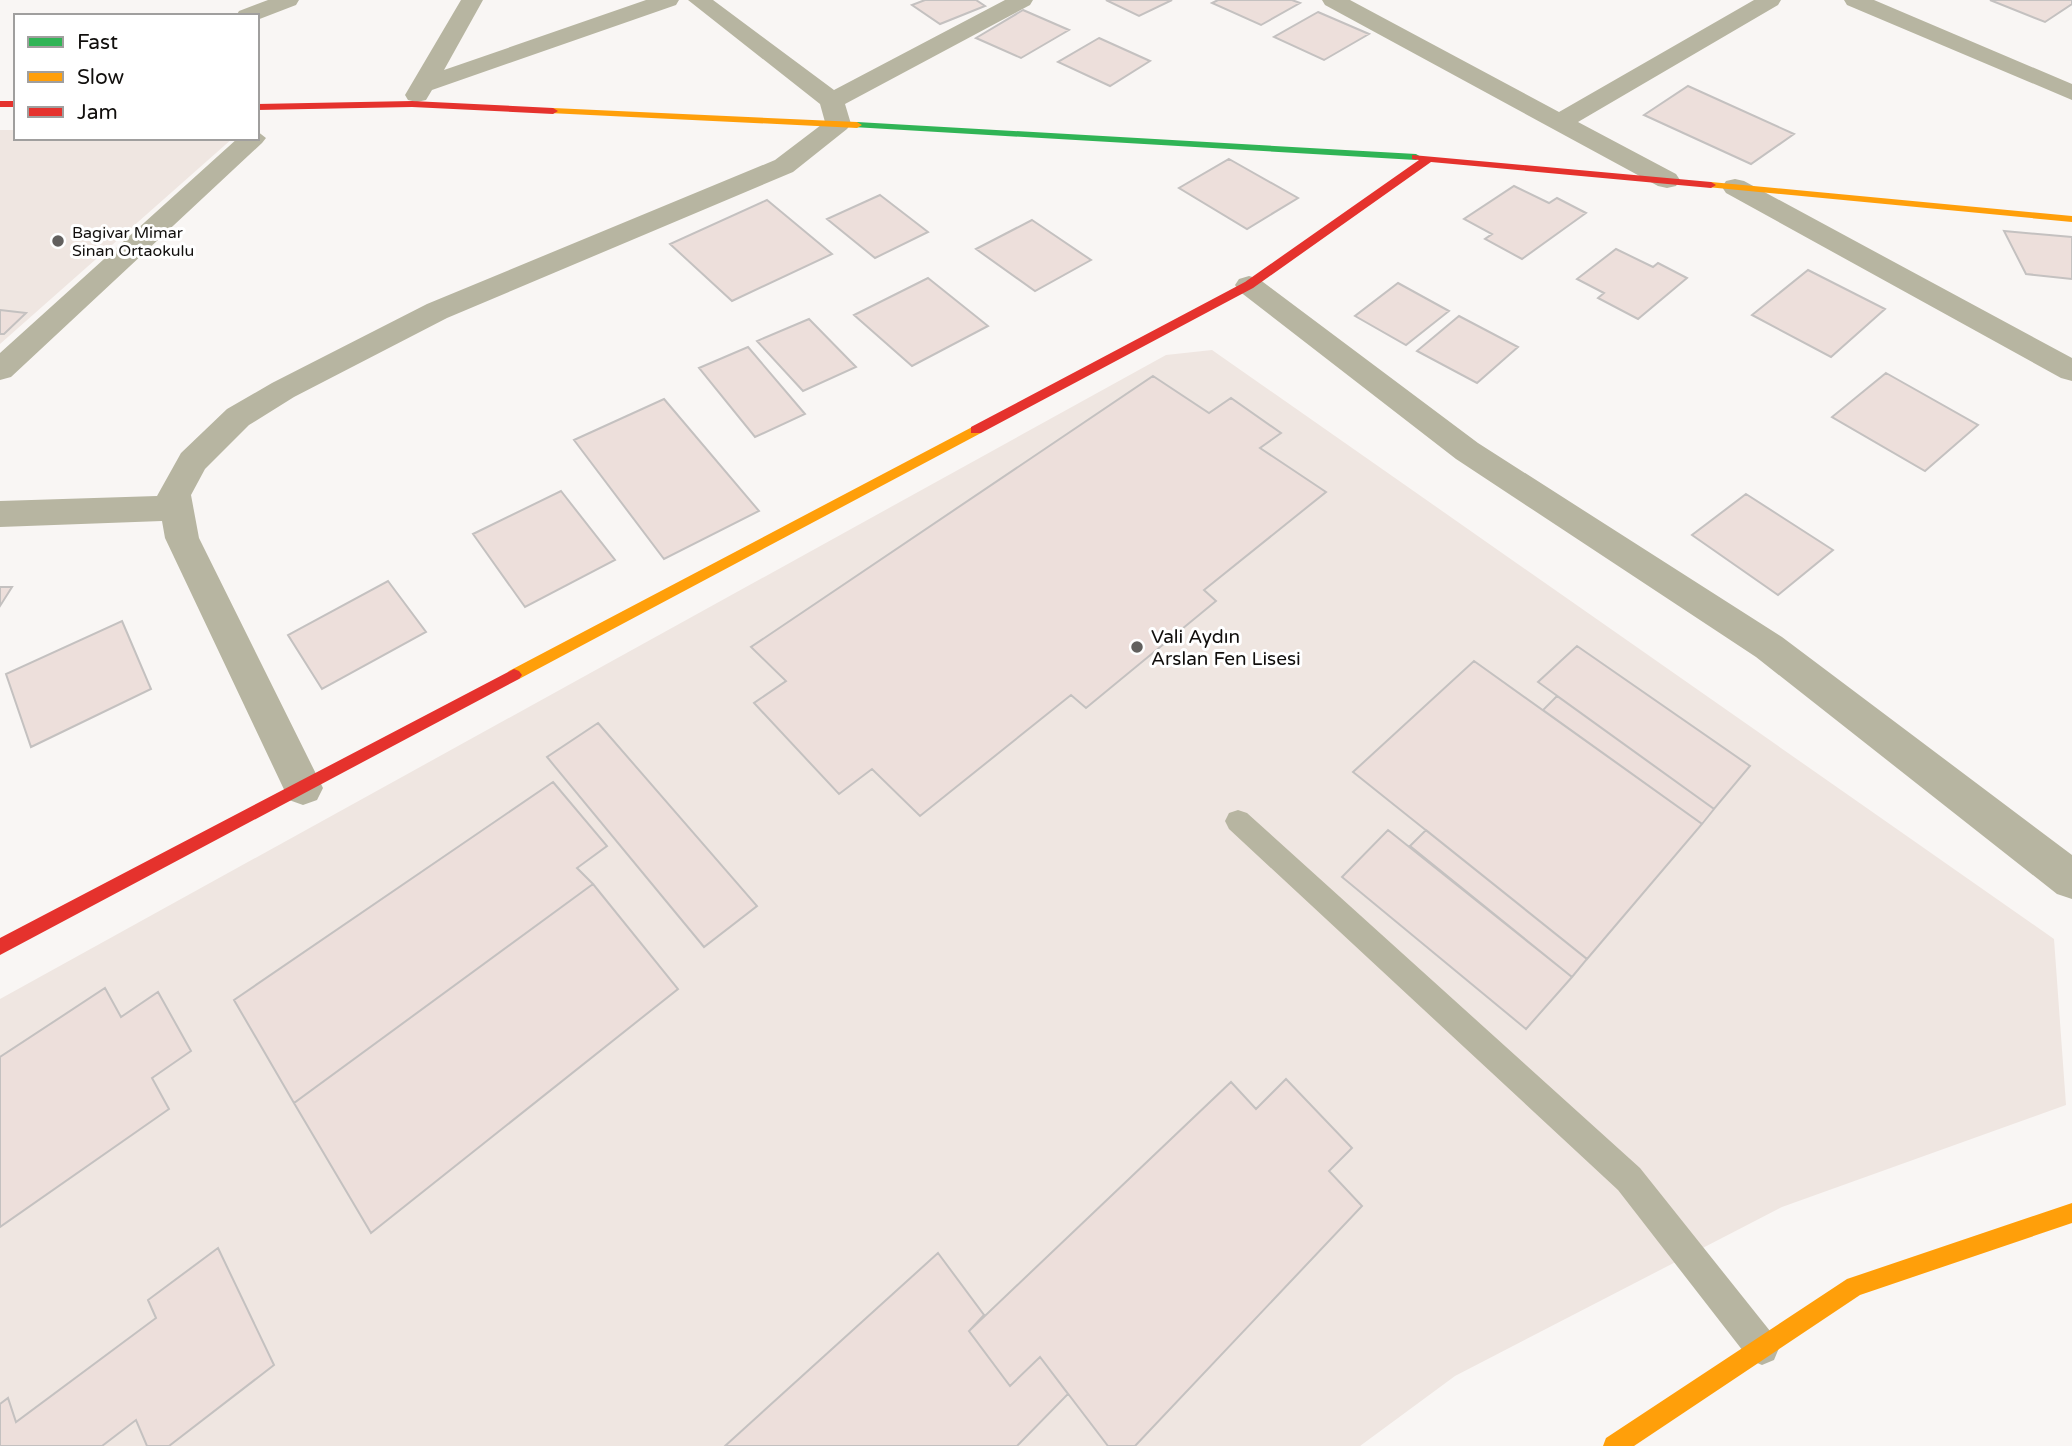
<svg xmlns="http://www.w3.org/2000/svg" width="2072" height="1446" font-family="'Varela Round',sans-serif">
<rect width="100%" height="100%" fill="#f9f6f4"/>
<!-- built -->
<path fill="#efe6e1" d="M0 130H16V138H233L0 344Z
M1212 350 2054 939 2066 1105 1782 1207 1455 1376 1360 1446H0V999L1166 355Z"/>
<!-- building -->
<path fill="#eddfdb" stroke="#c4c1c0" stroke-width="2" d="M925 0H976L985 6 940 24 912 5Z
M1106 0H1172L1139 16Z
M1218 0H1292L1300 3 1261 25 1212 3Z
M1990 0H2072V4L2045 22Z
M1023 10 1069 30 1021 58 976 38Z
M1318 12 1369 34 1324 60 1274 37Z
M1099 38 1150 61 1110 86 1058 62Z
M1688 86 1794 134 1751 164 1644 115Z
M1229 159 1298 198 1247 229 1179 188Z
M1514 186 1549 203 1557 198 1586 213 1522 259 1485 239 1492 234 1464 219Z
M880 195 928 232 875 258 827 219Z
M767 200 832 254 732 301 670 244Z
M1032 220 1091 260 1035 291 976 249Z
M2004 231 2072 237V279L2026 274Z
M1616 249 1653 267 1658 263 1687 278 1638 319 1598 298 1604 293 1577 279Z
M1808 270 1885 309 1831 357 1752 315Z
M928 278 988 326 912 366 854 315Z
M1398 283 1449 311 1406 345 1355 316Z
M0 310 26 313 4 334H0Z
M1459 316 1518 347 1477 383 1417 351Z
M809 319 856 367 803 391 757 341Z
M748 347 805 414 755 437 699 368Z
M1886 373 1978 425 1925 471 1832 417Z
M1153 376 1209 413 1231 398 1281 433 1260 448 1326 492 1204 590 1216 601 1086 708 1071 695 920 816 872 769 839 794 754 703 786 681 751 647Z
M664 399 759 511 664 559 574 440Z
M561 491 615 560 525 607 473 534Z
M1746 494 1833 550 1778 595 1692 535Z
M388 581 426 632 322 689 288 635Z
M0 587H12L0 606Z
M122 621 151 689 31 747 6 674Z
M1577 646 1750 766 1714 809 1538 682Z
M1474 661 1702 824 1587 959 1353 772Z
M1557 696 1714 809 1702 824 1543 710Z
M598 723 757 906 704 947 547 757Z
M553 782 607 846 577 868 593 884 294 1103 234 1000Z
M1388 830 1572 977 1526 1029 1342 877Z
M1426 830 1587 959 1572 977 1410 846Z
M593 884 678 989 371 1233 294 1103Z
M105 988 121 1017 158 992 191 1051 152 1078 169 1109 0 1227V1057Z
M1286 1079 1352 1148 1329 1171 1362 1206 1135 1446H1108L1040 1357 1010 1386 969 1331 1231 1082 1256 1109Z
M218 1248 274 1365 169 1446H147L136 1420 102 1446H0V1404L8 1398 16 1422 156 1318 148 1300Z
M938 1253 984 1315 969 1331 1010 1386 1040 1357 1068 1394 1017 1446H725Z"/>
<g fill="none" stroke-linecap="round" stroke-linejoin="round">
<!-- lane -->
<path fill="#b7b5a1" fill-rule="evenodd" d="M1238 810 1247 813 1640 1168 1774 1336 1779 1348 1774 1360 1762 1365 1750 1360 1618 1190 1229 829 1225 821 1229 813Z"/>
<!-- street -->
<path fill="#b7b5a1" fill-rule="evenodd" d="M268 0H299L296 5 257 20V16H236L239 11Z
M461 0H483L444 70 646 0H679L676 5 432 90 426 100 417 102 408 100 405 95Z
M688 0H713L834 90 1005 0H1033L1030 5 845 104 851 124 847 129 793 172 447 318 294 397 249 425 205 469 191 495 199 538 323 788 317 800 303 805 289 800 165 538 162 521 0 527V501L157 496 181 453 227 409 272 383 427 304 775 160 825 122 820 104Z
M1322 0H1350L1559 112 1754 0H1781L1778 5 1578 122 1676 174 1680 180 1676 186 1667 188 1658 186 1325 5Z
M1844 0H1874L2072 84V100L1847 5Z
M257 131 266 138 262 143 11 377 0 380V353L238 138H257Z
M1735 179 1744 181 2072 358V381L2061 378 1726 193 1722 187 1726 181Z
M1249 276 1259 279 1478 443 1782 637 2072 855V899L2057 894 1756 657 1456 459 1239 291 1235 285 1239 279Z"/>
<!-- fast -->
<path fill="#30b455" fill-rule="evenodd" d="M857 122 1416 154 1421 157 1416 160 853 127 852 125Z"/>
<!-- slow -->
<path fill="#ff9f0a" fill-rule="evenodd" d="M553 108 857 122 862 125 857 128 549 113 548 111Z
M1711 182 2072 216V222L1707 187V183Z
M976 425 981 427V433L519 679H509L506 675 509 671Z
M2072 1203V1223L1860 1295 1634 1446H1603L1606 1438 1847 1279Z"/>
<!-- jam -->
<path fill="#e5322d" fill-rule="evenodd" d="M0 101H16V107H0Z
M412 101 553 108 558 111 553 114 412 107 257 110V104Z
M1412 155 1711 182 1716 185 1711 188 1431 162 1253 288 981 433H971V427L1245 282 1419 160 1412 159Z
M514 669 519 671 522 675 519 679 0 955V938Z"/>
</g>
<!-- markers -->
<g fill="#62605e" stroke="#fff" stroke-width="2.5">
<circle cx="58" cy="241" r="7"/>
<circle cx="1137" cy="647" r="7"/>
</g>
<g text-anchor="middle" stroke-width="6" stroke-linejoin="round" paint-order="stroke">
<!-- far-poi labels -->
<g font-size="16" fill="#110f0d" stroke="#fff" text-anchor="start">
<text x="72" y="238">Bagivar Mimar<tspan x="72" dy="18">Sinan Ortaokulu</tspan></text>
</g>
<!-- poi labels -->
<g font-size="19" fill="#110f0d" stroke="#fff" text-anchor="start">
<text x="1151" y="643">Vali Aydın<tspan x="1151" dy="22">Arslan Fen Lisesi</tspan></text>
</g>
</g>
<!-- legend -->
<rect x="14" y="14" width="245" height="126" fill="#ffffff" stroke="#a09f9e" stroke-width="2"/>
<rect x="28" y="37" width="35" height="10" fill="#30b455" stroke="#a09f9e" stroke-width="2"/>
<text x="77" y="49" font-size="21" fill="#110f0d">Fast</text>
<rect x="28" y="72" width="35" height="10" fill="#ff9f0a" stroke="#a09f9e" stroke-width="2"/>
<text x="77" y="84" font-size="21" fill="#110f0d">Slow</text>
<rect x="28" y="107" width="35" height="10" fill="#e5322d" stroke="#a09f9e" stroke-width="2"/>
<text x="77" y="119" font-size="21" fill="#110f0d">Jam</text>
</svg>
